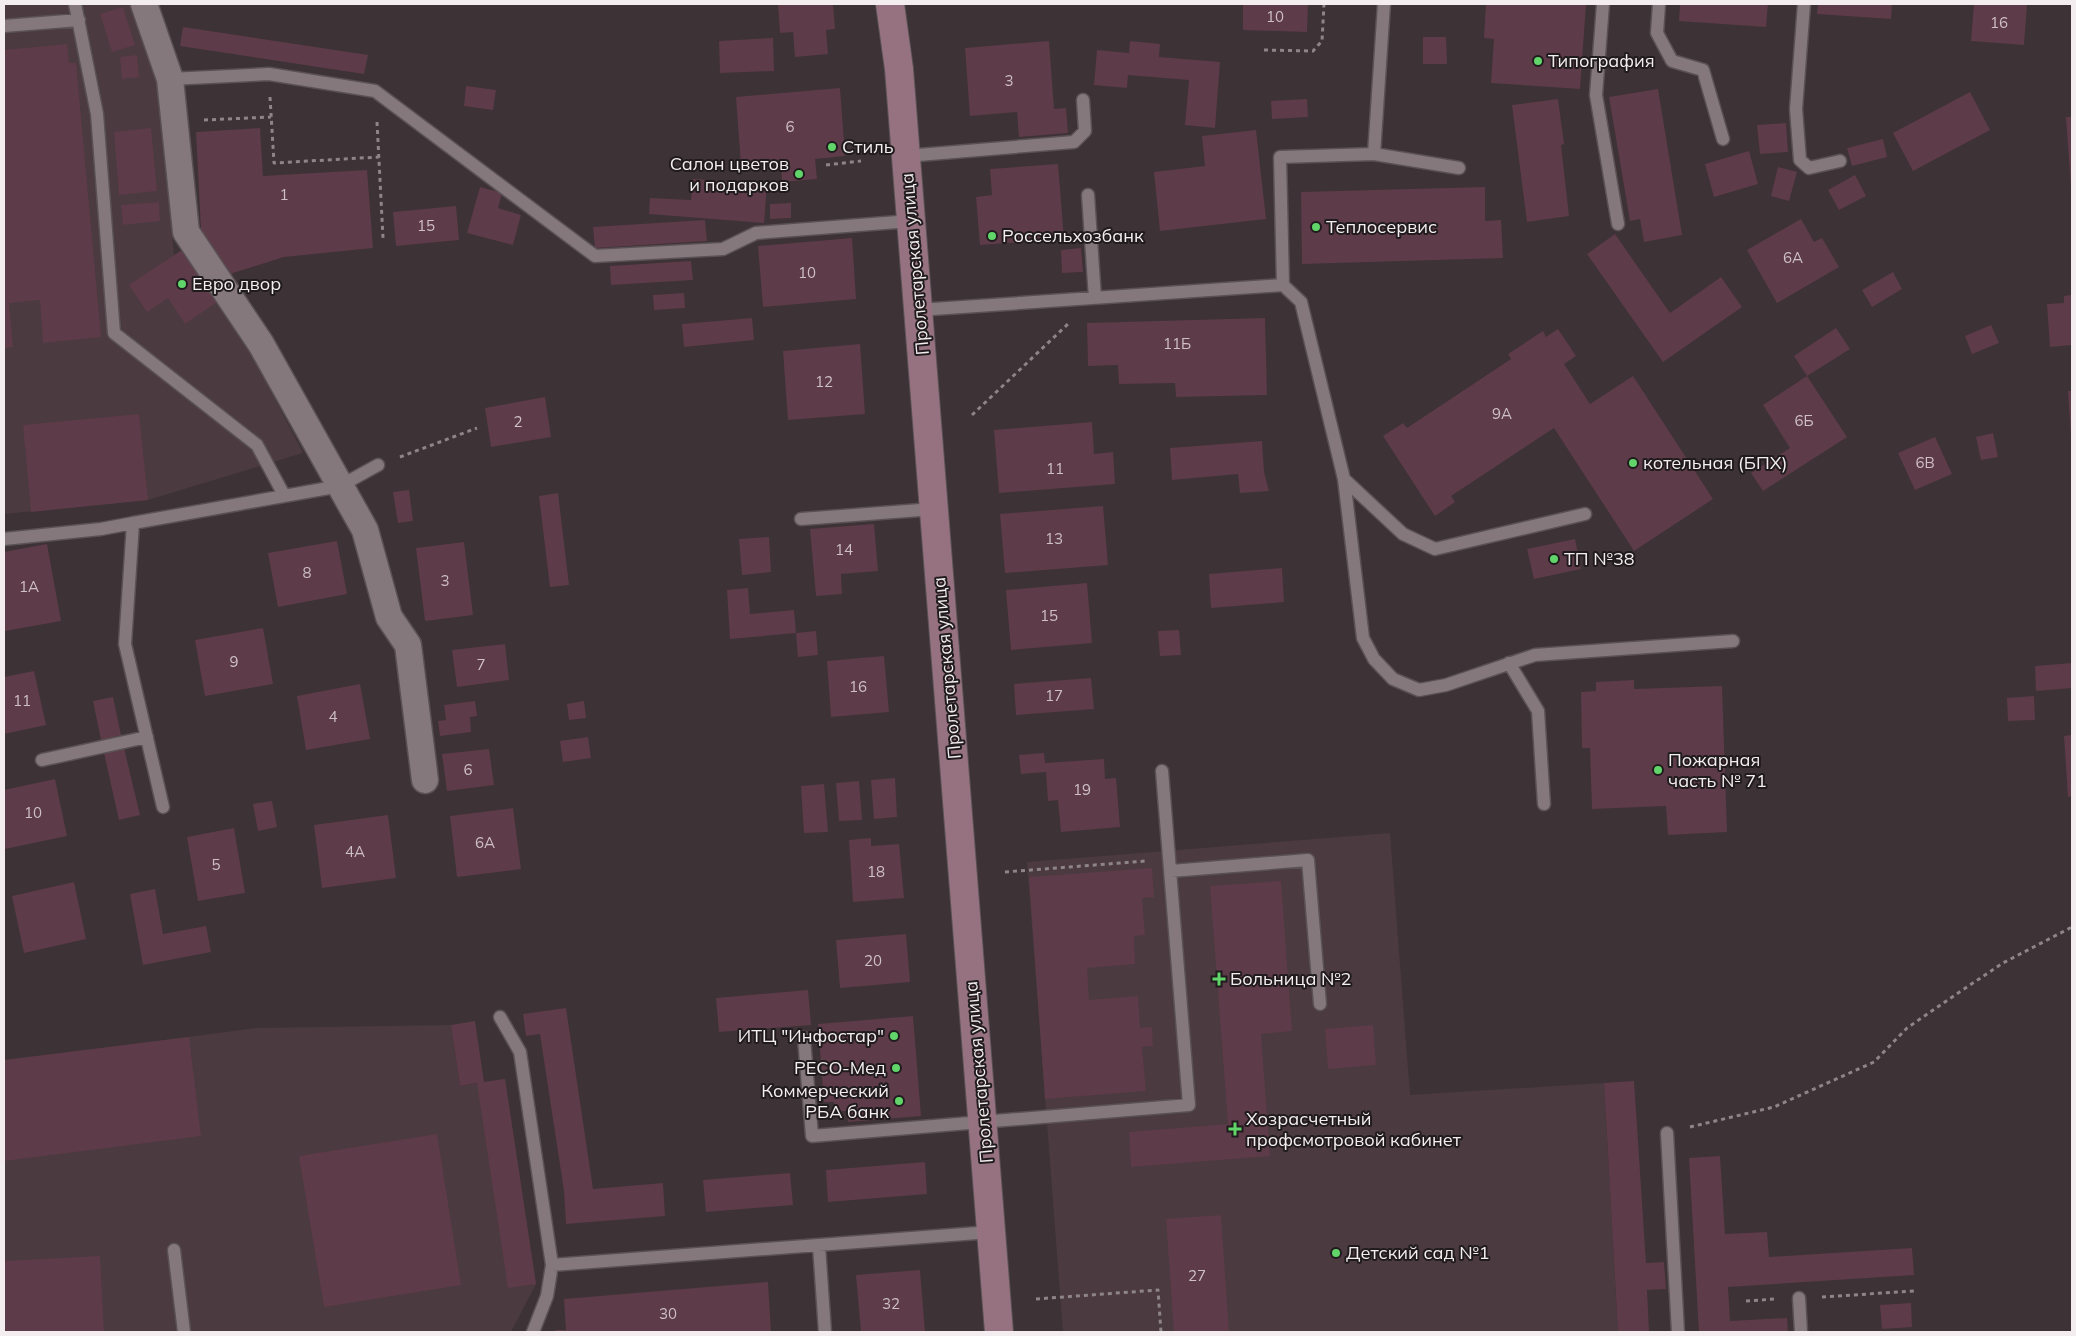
<svg xmlns="http://www.w3.org/2000/svg" width="2076" height="1336" font-family="Mulish,sans-serif">
<rect width="100%" height="100%" fill="#3d3236"/>
<!-- built -->
<path fill="#4b3a40" d="M4 4H132L158 83 174 255 217 302 252 355 303 453 148 500 4 514Z
M1390 833 1410 1095 1604 1083 1618 1332H1063L1027 862Z
M451 1025 460 1086 505 1079 536 1284 511 1332H4V1061L256 1028Z"/>
<!-- building -->
<path fill="#5d3b48" d="M778 4H833L835 29 826 30 828 54 795 57 793 32 780 33Z
M1243 4H1308L1307 32 1243 30Z
M1486 4H1586L1580 89 1491 83 1494 39 1484 38Z
M1680 4H1768L1766 27 1679 21Z
M1818 4H1892L1891 19 1817 14Z
M1974 4H2027L2024 45 1971 41Z
M123 7 135 45 112 52 100 14Z
M183 27 368 55 364 74 180 46Z
M1423 37H1446L1447 64H1423Z
M773 38 774 71 720 73 719 41Z
M1049 41 1054 109 1066 108 1068 133 1019 137 1017 112 970 116 965 48Z
M1130 41 1160 44 1159 57 1220 62 1215 128 1185 125 1189 80 1128 75 1127 88 1094 85 1097 50 1129 53Z
M67 44 69 63H76L101 337 43 343 40 300 9 303 13 347 4 348V50Z
M137 55 139 77 122 79 120 57Z
M466 86 496 90 493 110 464 106Z
M840 88 845 156 815 159 817 179 782 182 781 162 741 165 736 97Z
M1658 89 1682 235 1644 242 1640 219 1630 221 1609 97Z
M1970 92 1990 130 1913 171 1893 133Z
M1307 99 1308 117 1272 119 1271 101Z
M1558 99 1564 144 1561 145 1569 216 1527 222 1512 105Z
M2066 117H2072V187H2071Z
M1786 123 1788 152 1760 154 1757 125Z
M151 128 157 191 119 195 114 132Z
M260 128 263 176 367 170 373 248 284 257 230 274 201 229 196 132Z
M1256 130 1266 219 1160 231 1154 172 1205 166 1202 136Z
M1883 139 1887 157 1852 166 1847 148Z
M1749 151 1758 184 1714 197 1705 164Z
M1058 164 1064 239 980 245 976 197 992 195 990 169Z
M1778 167 1797 172 1789 201 1771 196Z
M1855 175 1866 196 1839 210 1828 190Z
M693 179 767 184 764 223 649 214 650 198 691 200Z
M480 187 502 193 498 208 521 215 513 245 467 233Z
M1485 187V221L1501 220 1503 258 1302 264 1301 192Z
M159 202 160 221 123 225 121 205Z
M791 203V218L770 219V204Z
M456 206 459 240 396 246 393 212Z
M1801 219 1814 242 1822 238 1839 267 1777 303 1747 250Z
M705 220 707 241 595 248 593 227Z
M1615 234 1670 313 1721 277 1742 307 1663 362 1587 254Z
M852 238 856 299 763 307 758 246Z
M1081 248 1083 272 1062 273 1061 250Z
M182 250 217 302 185 324 168 298 147 312 129 285Z
M691 261 693 280 611 285 610 266Z
M1893 272 1902 289 1872 307 1862 290Z
M684 293 685 308 654 310 653 295Z
M2072 295V345L2050 347 2047 304 2064 303V296Z
M752 318 754 340 684 347 682 324Z
M1265 318 1267 395 1176 397 1175 383 1119 384 1118 365 1088 366 1087 323Z
M1991 325 1999 343 1972 354 1965 336Z
M1836 328 1850 349 1807 376 1794 356Z
M1558 329 1576 356 1564 364 1590 404 1633 376 1713 499 1634 551 1554 428 1451 496 1455 502 1435 516 1383 436 1403 423 1407 428 1511 359 1508 354 1543 331 1546 337Z
M860 344 865 414 788 420 783 351Z
M1807 376 1847 437 1763 491 1751 473 1790 448 1763 405Z
M2068 391H2072V436H2071Z
M545 397 551 437 491 447 485 408Z
M139 414 148 500 31 512 23 425Z
M1092 422 1094 454 1113 452 1115 484 999 493 994 430Z
M1993 433 1998 457 1981 460 1976 437Z
M1935 437 1952 474 1915 490 1898 453Z
M1262 441 1264 472 1269 491 1240 493 1238 474 1172 480 1170 448Z
M409 490 413 521 398 523 393 492Z
M558 493 569 585 550 587 539 496Z
M1103 506 1108 565 1005 573 1000 514Z
M874 524 878 571 841 574 842 594 816 596 810 529Z
M769 537 771 572 742 575 739 539Z
M1575 539 1581 569 1534 579 1527 549Z
M337 541 347 594 278 607 268 553Z
M464 542 473 615 425 621 416 548Z
M47 544 61 621 5 631 4 621V552Z
M1282 568 1284 602 1211 608 1209 574Z
M1087 583 1092 643 1011 650 1006 590Z
M748 588 750 614 794 610 796 633 730 639 727 590Z
M263 628 273 684 205 696 195 640Z
M1179 630 1181 655 1160 656 1158 631Z
M816 631 818 655 798 657 796 633Z
M505 644 509 680 457 687 452 650Z
M884 656 889 712 831 717 827 661Z
M2072 663V688L2036 691 2035 666Z
M34 671 46 725 4 734V677Z
M1091 678 1094 709 1016 715 1014 684Z
M1634 680V689L1722 686 1727 832 1668 835 1666 806 1592 809 1590 748H1582L1581 692 1596 691V682Z
M360 684 370 739 306 750 297 696Z
M2034 696 2035 720 2008 721 2007 698Z
M113 697 121 735 101 740 93 701Z
M475 701 477 716 470 717 471 732 440 736 438 721 446 720 444 705Z
M584 701 586 718 569 720 567 704Z
M2072 735V796L2068 797 2064 736Z
M588 737 591 758 563 762 560 741Z
M124 748 140 815 119 820 104 753Z
M489 749 494 785 447 791 442 754Z
M1044 753 1045 763 1104 759 1105 779 1116 778 1120 827 1061 832 1058 800 1048 801 1046 772 1021 774 1019 755Z
M895 778 897 817 874 819 871 780Z
M55 779 67 836 5 849 4 790Z
M859 781 862 820 839 821 836 783Z
M824 784 828 832 804 833 801 786Z
M272 801 277 827 258 831 253 804Z
M513 808 521 869 457 877 450 816Z
M388 815 396 878 322 888 314 825Z
M234 828 245 893 198 901 187 837Z
M871 838V846L899 844 904 898 853 902 849 840Z
M1152 868 1154 897 1142 898 1145 935 1134 936 1135 964 1087 968 1089 1000 1138 996 1140 1028 1152 1027 1153 1046 1142 1047 1146 1091 1045 1099 1029 877Z
M1281 881 1292 1031 1261 1034 1270 1156 1131 1167 1129 1132 1228 1124 1210 886Z
M74 882 86 939 24 953 12 896Z
M155 889 163 934 206 926 211 952 143 965 130 894Z
M906 934 910 982 840 988 836 940Z
M808 990 811 1025 719 1032 716 998Z
M566 1008 593 1189 663 1183 665 1216 566 1224 564 1191 540 1034 526 1036 523 1014Z
M913 1016 921 1116 848 1122 847 1111H835L834 1102H824L818 1024Z
M475 1021 484 1082 505 1079 536 1284 508 1288 477 1083 460 1086 451 1025Z
M1373 1025 1376 1065 1328 1069 1325 1029Z
M189 1037 201 1136 4 1161V1060Z
M1634 1081 1646 1263 1664 1262 1666 1289 1647 1290 1649 1332H1618L1604 1083Z
M437 1134 461 1285 324 1307 299 1156Z
M1720 1156 1725 1234 1767 1232 1769 1257 1912 1248 1914 1275 1728 1287 1730 1321 1787 1318 1788 1332H1699L1689 1158Z
M925 1162 927 1194 828 1202 826 1170Z
M790 1173 793 1205 706 1212 703 1180Z
M1221 1215 1229 1332H1174L1166 1219Z
M100 1256 104 1332H4V1261Z
M920 1270 925 1332H861L856 1275Z
M768 1282 771 1332H556L555 1330H566L564 1299Z
M1911 1303 1912 1327 1882 1329 1880 1305Z"/>
<g fill="none" stroke-linecap="round" stroke-linejoin="round">
<!-- service casing -->
<g stroke="#595154" stroke-width="15">
<path id="service" d="M75 4 97 114 114 333 257 445 284 495
M1603 4 1596 95 1618 224
M1659 4 1657 33 1672 61 1703 70 1723 139
M1804 4 1796 109 1800 160 1809 168 1840 161
M4 26 79 20
M170 79 269 74 375 91 595 256 723 249 756 233 911 221
M1374 154 1384 4
M906 156 1074 142 1085 131 1083 100
M1459 168 1374 154 1280 157 1283 285 1301 302 1344 479 1363 638 1374 659 1393 679 1419 690 1446 685 1535 655 1733 641
M1088 195 1095 298
M918 310 1283 285
M1344 479 1403 534 1435 549 1585 514
M801 519 934 509
M4 539 101 529 133 523
M1509 663 1538 711 1544 804
M42 760 147 737
M163 807 125 644 133 523 340 486 378 465
M1171 871 1308 860 1320 1004
M500 1017 520 1052 552 1265 547 1296 533 1332
M804 1038 812 1136 1189 1105 1162 771
M1667 1133 1678 1332
M819 1246 825 1332
M174 1250 184 1332
M552 1265 991 1232
M1799 1298 1801 1332"/>
</g>
<!-- minor casing -->
<g stroke="#595154" stroke-width="29">
<path id="minor" d="M144 4 170 79 186 232 261 344 365 530 389 617 408 645 425 780"/>
</g>
<!-- secondary casing -->
<g stroke="#595154" stroke-width="30">
<path id="secondary" d="M890 4 899 69 999 1332"/>
</g>
<!-- path -->
<path stroke="#8e8588" stroke-width="3" stroke-dasharray="4 4" stroke-linecap="butt" d="M1264 50 1313 51 1322 41 1324 4
M270 97 274 163 379 157
M204 120 271 117
M377 122 383 238
M826 165 861 161
M972 415 1068 324
M400 457 477 428
M1005 872 1146 861
M1690 1127 1774 1107 1874 1062 1907 1028 1961 991 2003 963 2072 927
M1822 1297 1914 1291
M1036 1299 1158 1290 1161 1332
M1746 1301 1775 1299"/>
<!-- service -->
<use href="#service" stroke="#84787c" stroke-width="12"/>
<!-- minor -->
<use href="#minor" stroke="#84787c" stroke-width="26"/>
<!-- secondary -->
<use href="#secondary" stroke="#967280" stroke-width="28"/>
</g>
<!-- markers -->
<g fill="#61d46a" stroke="#201b1d" stroke-width="2">
<circle cx="1538" cy="61" r="5"/>
<circle cx="832" cy="147" r="5"/>
<circle cx="799" cy="174" r="5"/>
<circle cx="1316" cy="227" r="5"/>
<circle cx="992" cy="236" r="5"/>
<circle cx="182" cy="284" r="5"/>
<circle cx="1633" cy="463" r="5"/>
<circle cx="1554" cy="559" r="5"/>
<circle cx="1658" cy="770" r="5"/>
<path d="M1216.5 971.5h5v5h5v5h-5v5h-5v-5h-5v-5h5z"/>
<circle cx="894" cy="1036" r="5"/>
<circle cx="896" cy="1068" r="5"/>
<circle cx="899" cy="1101" r="5"/>
<path d="M1232.5 1121.5h5v5h5v5h-5v5h-5v-5h-5v-5h5z"/>
<circle cx="1336" cy="1253" r="5"/>
</g>
<g text-anchor="middle" stroke-width="4" stroke-linejoin="round" paint-order="stroke">
<!-- number labels -->
<g font-size="15" fill="#cec0c5">
<text x="1275" y="22">10</text>
<text x="1999" y="28">16</text>
<text x="1009" y="86">3</text>
<text x="790" y="132">6</text>
<text x="284" y="200">1</text>
<text x="426" y="231">15</text>
<text x="1793" y="263">6А</text>
<text x="807" y="278">10</text>
<text x="1177" y="349">11Б</text>
<text x="824" y="387">12</text>
<text x="1502" y="419">9А</text>
<text x="1804" y="426">6Б</text>
<text x="518" y="427">2</text>
<text x="1925" y="468">6В</text>
<text x="1055" y="474">11</text>
<text x="1054" y="544">13</text>
<text x="844" y="555">14</text>
<text x="307" y="578">8</text>
<text x="445" y="586">3</text>
<text x="29" y="592">1А</text>
<text x="1049" y="621">15</text>
<text x="234" y="667">9</text>
<text x="481" y="670">7</text>
<text x="858" y="692">16</text>
<text x="1054" y="701">17</text>
<text x="22" y="706">11</text>
<text x="333" y="722">4</text>
<text x="468" y="775">6</text>
<text x="1082" y="795">19</text>
<text x="33" y="818">10</text>
<text x="485" y="848">6А</text>
<text x="355" y="857">4А</text>
<text x="216" y="870">5</text>
<text x="876" y="877">18</text>
<text x="873" y="966">20</text>
<text x="1197" y="1281">27</text>
<text x="891" y="1309">32</text>
<text x="668" y="1319">30</text>
</g>
<!-- poi labels -->
<g font-size="18" fill="#f4edef" stroke="#201b1d" text-anchor="start">
<text x="1548" y="67">Типография</text>
<text x="842" y="153">Стиль</text>
<text x="789" y="170" text-anchor="end">Салон цветов<tspan x="789" dy="21">и подарков</tspan></text>
<text x="1326" y="233">Теплосервис</text>
<text x="1002" y="242">Россельхозбанк</text>
<text x="192" y="290">Евро двор</text>
<text x="1643" y="469">котельная (БПХ)</text>
<text x="1564" y="565">ТП №38</text>
<text x="1668" y="766">Пожарная<tspan x="1668" dy="21">часть № 71</tspan></text>
<text x="1230" y="985">Больница №2</text>
<text x="884" y="1042" text-anchor="end">ИТЦ "Инфостар"</text>
<text x="886" y="1074" text-anchor="end">РЕСО-Мед</text>
<text x="889" y="1097" text-anchor="end">Коммерческий<tspan x="889" dy="21">РБА банк</tspan></text>
<text x="1246" y="1125">Хозрасчетный<tspan x="1246" dy="21">профсмотровой кабинет</tspan></text>
<text x="1346" y="1259">Детский сад №1</text>
</g>
<!-- street labels -->
<g font-size="18" fill="#f4edef" stroke="#201b1d">
<text transform="translate(915 264) rotate(-95)" y="6">Пролетарская улица</text>
<text transform="translate(947 668) rotate(-95)" y="6">Пролетарская улица</text>
<text transform="translate(979 1072) rotate(-95)" y="6">Пролетарская улица</text>
</g>
</g>
<!-- border -->
<rect width="2076" height="1336" fill="none" stroke="#f4edef" stroke-width="10"/>
</svg>
